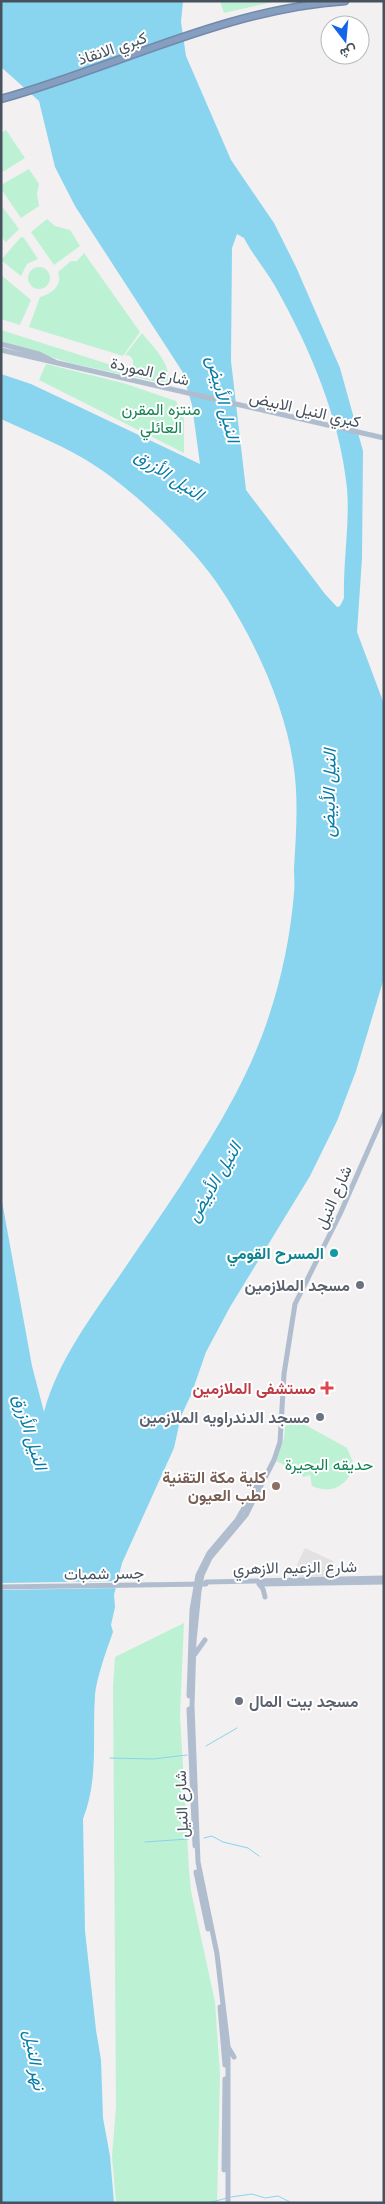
<svg xmlns="http://www.w3.org/2000/svg" width="385" height="2204" font-family="Arial,Vazirmatn,sans-serif">
<rect width="100%" height="100%" fill="#f2f0f0"/>
<!-- education -->
<path fill="#e3e1e2" d="M305 1548 333 1561 335 1577H291Z"/>
<!-- green -->
<path fill="#bdf1d4" d="M220 1H277L224 13Z
M6 130 25 158 1 173V133Z
M29 169 39 184 37 194 39 206 21 218 1 189V185Z
M1 205 19 229 6 242 1 237Z
M47 219 55 226 70 230 80 246 54 265 31 232Z
M21 237 24 238 38 259 27 264 21 276 1 260Z
M84 253 140 332 123 356 29 327 40 297C52 294 63 285 58 272L71 261H77Z
M28 278a11 11 0 1 1 22 0a11 11 0 1 1-22 0Z
M1 275 31 300 20 325 1 319Z
M1 330 127 370 133 367V360L130 356 125 355 142 333C153 347 174 366 167 384L70 363 1 341Z
M46 364 123 383 176 401 184 419V453L39 380Z
M286 1417 302 1423 347 1448 354 1465C348 1486 332 1495 312 1486L310 1475 303 1477 301 1473 276 1461 284 1438Z
M184 1623 180 1716 189 1870 191 1891 215 2002 220 2074 217 2203H116L112 2156 116 2107 113 1687 115 1657Z"/>
<!-- water -->
<path fill="#89d4ef" fill-rule="evenodd" d="M1 1H183L181 22 186 56 231 160 274 223 296 267 340 368 363 451 362 558 357 632 384 704V978L356 1071 337 1121 310 1176 230 1307 206 1352 191 1395 181 1416 174 1448 122 1563 114 1595 115 1607 111 1625 113 1632C107 1649 96 1679 95 1696 92 1738 99 1778 83 1819L85 1931 96 2030 101 2060 103 2118 110 2156 114 2203H1V1196L32 1366 44 1412C58 1361 89 1320 118 1278 159 1218 200 1160 234 1097 268 1034 288 965 294 893 295 885 294 877 294 869 296 834 299 798 293 762 284 702 251 633 217 583 192 546 134 491 97 467 68 447 33 434 1 419V374L31 384 200 464 192 405 182 371 75 206 55 167 39 101 1 67ZM237 234 244 238C253 255 265 269 275 286 309 346 340 418 347 488 350 522 343 562 344 598L340 606 337 607 325 594 246 490 231 361 232 248Z"/>
<!-- pier -->
<path fill="#f2f0f0" d="M121 1581 119 1588 1 1590V1583Z"/>
<g fill="none" stroke-linecap="round" stroke-linejoin="round">
<!-- stream -->
<path stroke="#89d4ef" stroke-width="1" d="M206 1746 237 1728
M110 1758 153 1759 187 1755
M204 1838 212 1836 223 1842 248 1848 259 1856
M145 1842 188 1839
M231 2197 252 2194 265 2198 278 2196 288 2201
M289 2201 290 2203
M208 2203 227 2198"/>
<!-- highway casing -->
<g stroke="#718aac" stroke-width="9">
<path id="highway" d="M1 99C116 67 225 9 345 1"/>
</g>
<!-- primary -->
<path stroke="#afbdcf" stroke-width="5" d="M1 344 39 354 57 363
M1 350 384 438
M206 1582 384 1578
M259 1584 263 1589 265 1597
M262 1584 384 1582
M195 1654 205 1640
M189 1696 192 1610 198 1575 209 1553 237 1520 262 1477
M189 1709 195 1846
M196 1872 208 1929
M220 2007 225 2065
M228 2047 234 2057
M224 2170 225 2079
M228 2203V2046L217 1954 198 1862 192 1706 194 1641 199 1591 202 1575 210 1558 246 1515 274 1460 280 1442 284 1374 295 1304 340 1214 384 1114"/>
<!-- highway -->
<use href="#highway" stroke="#869fc0" stroke-width="6"/>
<!-- primary-bridge -->
<path stroke="#afbdcf" stroke-width="5" d="M1 1587 206 1584"/>
</g>
<!-- markers -->
<circle fill="#0f9aa8" stroke="#fff" stroke-width="2" cx="334" cy="1253" r="5"/>
<g fill="#6b7280" stroke="#fff" stroke-width="2">
<circle cx="360" cy="1285" r="5"/>
<circle cx="320" cy="1417" r="5"/>
<circle cx="239" cy="1701" r="5"/>
</g>
<path fill="#e0444e" stroke="#fff" stroke-width="2" d="M324.5 1380.5h5v5h5v5h-5v5h-5v-5h-5v-5h5z"/>
<circle fill="#8d6e63" stroke="#fff" stroke-width="2" cx="276" cy="1486" r="5"/>
<g text-anchor="middle" stroke-width="4" stroke-linejoin="round" paint-order="stroke">
<!-- street labels -->
<g font-size="16" fill="#47525e" stroke="#fff">
<text transform="translate(112 48) rotate(-19)" y="6">كبري الانقاذ</text>
<text transform="translate(150 371) rotate(13)" y="6">شارع الموردة</text>
<text transform="translate(305 409) rotate(13)" y="6">كبري النيل الابيض</text>
<text transform="translate(333 1197) rotate(-66)" y="6">شارع النيل</text>
<text transform="translate(295 1567) rotate(-1)" y="6">شارع الزعيم الازهري</text>
<text transform="translate(104 1573) rotate(-1)" y="6">جسر شمبات</text>
<text transform="translate(181 1804) rotate(-92)" y="6">شارع النيل</text>
</g>
<!-- park labels -->
<g font-size="16" fill="#148352" stroke="#fff">
<text x="161" y="415">منتزه المقرن<tspan x="161" dy="18">العائلي</tspan></text>
<text x="329" y="1470">حديقه البحيرة</text>
</g>
<!-- culture labels -->
<g font-size="16" font-weight="bold" fill="#0d838f" stroke="#fff" text-anchor="end">
<text x="324" y="1259">المسرح القومي</text>
</g>
<!-- worship labels -->
<g font-size="16" font-weight="bold" fill="#5b616d" stroke="#fff" text-anchor="end">
<text x="350" y="1291">مسجد الملازمين</text>
<text x="310" y="1423">مسجد الدندراويه الملازمين</text>
<text x="249" y="1707" text-anchor="start">مسجد بيت المال</text>
</g>
<!-- health labels -->
<g font-size="16" font-weight="bold" fill="#be3a42" stroke="#fff" text-anchor="end">
<text x="316" y="1394">مستشفى الملازمين</text>
</g>
<!-- education labels -->
<g font-size="16" font-weight="bold" fill="#785e54" stroke="#fff" text-anchor="end">
<text x="266" y="1483">كلية مكة التقنية<tspan x="266" dy="18">لطب العيون</tspan></text>
</g>
<!-- water labels -->
<g font-size="18" font-style="italic" fill="#087da9" stroke="#fff">
<text transform="translate(223 399) rotate(76)" y="6">النيل الأبيض</text>
<text transform="translate(169 475) rotate(33)" y="6">النيل الأزرق</text>
<text transform="translate(329 793) rotate(-89)" y="6">النيل الأبيض</text>
<text transform="translate(214 1182) rotate(-59)" y="6">النيل الأبيض</text>
<text transform="translate(30 1432) rotate(73)" y="6">النيل الأزرق</text>
<text transform="translate(35 2060) rotate(81)" y="6">نهر النيل</text>
</g>
</g>
<!-- border -->
<rect width="385" height="2204" fill="none" stroke="#47525e" stroke-width="5"/>
<!-- north arrow -->
<g transform="translate(345 40) rotate(164)"><circle r="24" fill="#ffffff" stroke="#b5babf"/>
<path d="M0-4L9 19L0 12L-9 19Z" fill="#1364e9"/>
<text y="-8" font-size="14" font-weight="bold" text-anchor="middle" fill="#47525e">ش</text>
</g>
</svg>
